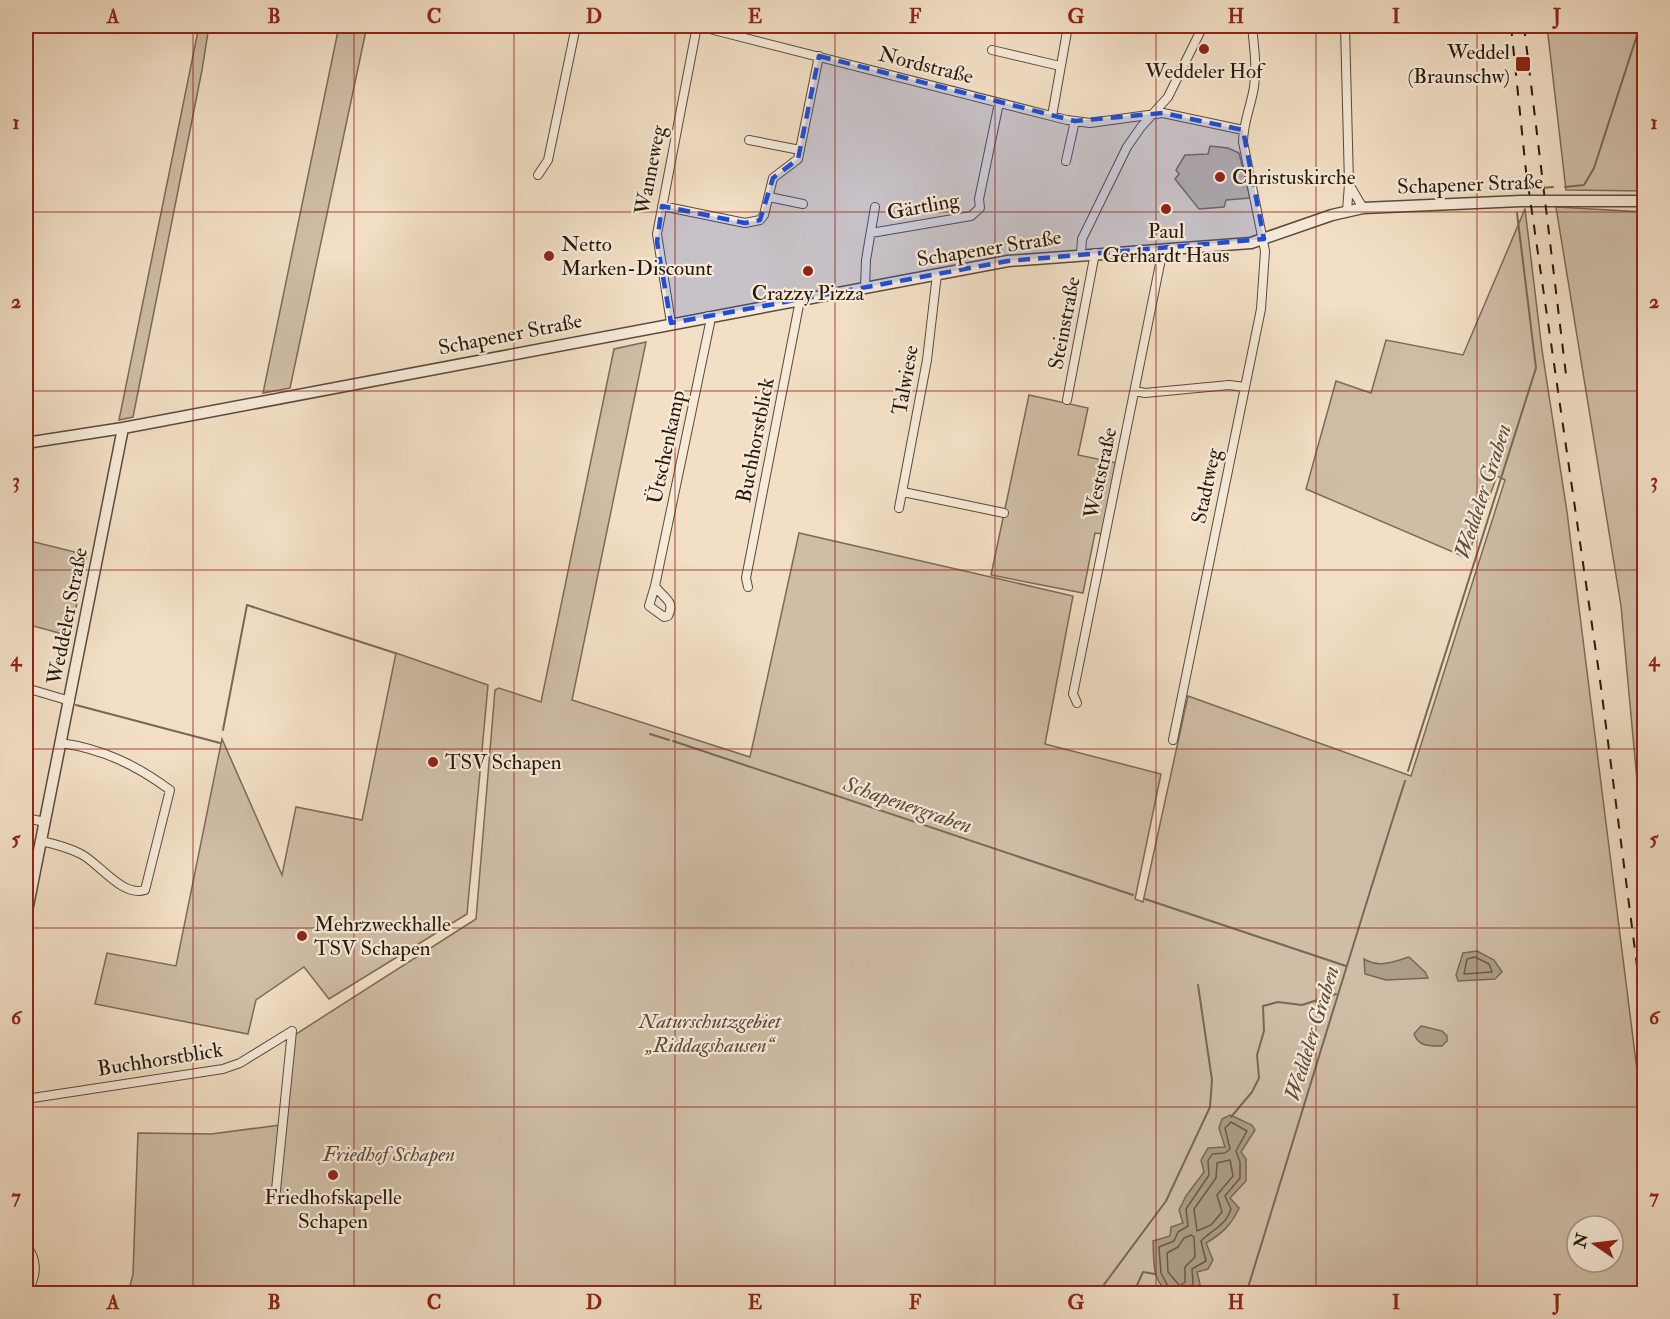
<svg xmlns="http://www.w3.org/2000/svg" width="1670" height="1319" font-family="'IM FELL Double Pica',serif">
<rect width="100%" height="100%" fill="#f2dfc5"/>
<filter id="stains"><feTurbulence type="fractalNoise" baseFrequency=".00333" numOctaves="4"/><feColorMatrix values="0 0 0 0 .2 0 0 0 0 .09 0 0 0 0 .02 0 0 0 .5 -.17"/></filter>
<radialGradient id="worn" r=".72"><stop offset=".6" stop-color="#630" stop-opacity="0"/><stop offset="1" stop-color="#630" stop-opacity=".3"/></radialGradient>
<!-- green -->
<path fill="#cfbda6" stroke="#7b6b5a" stroke-width="1.5" fill-rule="evenodd" d="M199 26H209L202 70 133 417 119 420Z
M339 26H367L290 388 263 393Z
M1547 26H1644V191L1566 190Z
M1210 146 1228 148 1239 153 1250 198 1226 200 1224 207 1199 209 1175 179 1179 174 1176 170 1185 155 1208 154Z
M1556 207 1644 212V857L1621 606Z
M1525 209 1542 350 1567 512 1644 1126V1293L128 1294 133 1274 138 1133 211 1134 280 1125 288 1042 296 1034 476 919 495 690 499 688 541 702 614 349 646 342 572 700 750 757 799 533 1073 596 1045 744 1161 774 1135 899 1143 902 1188 696 1411 776 1505 480 1497 476 1467 558 1306 489 1336 381 1371 393 1386 340 1463 355ZM1577 1226H1613V1262H1577Z
M1029 395 1088 408 1078 455 1117 463 1102 534 1095 533 1083 593 991 575Z
M26 540 87 555 70 636 26 624Z
M396 653 488 685 467 914 329 999 304 967 256 1000 248 1034 95 1004 107 953 176 966 222 739 282 875 296 807 362 820Z"/>
<!-- water -->
<path fill="#ad9c86" stroke="#776856" stroke-width="1.5" d="M1477 951 1494 960 1502 972 1495 979 1458 981 1456 975 1463 953Z
M1409 957 1425 972 1428 978 1386 980 1365 974 1364 959C1379 968 1393 962 1409 957Z
M1421 1026 1442 1031 1447 1036V1041L1442 1046C1429 1046 1419 1047 1414 1034Z
M1230 1115 1252 1125 1255 1130 1241 1152 1246 1159V1181L1230 1198 1239 1208C1232 1224 1222 1234 1206 1243L1213 1260 1208 1269 1197 1272 1200 1284 1193 1293H1171C1151 1284 1154 1259 1153 1241L1170 1236 1171 1227 1183 1223 1179 1210 1186 1196 1204 1172 1201 1160 1208 1148 1225 1147 1219 1128 1222 1119Z"/>
<g fill="none" stroke-linecap="round" stroke-linejoin="round">
<!-- shore -->
<path stroke="#6a5a4a" stroke-width="1.5" d="M1475 957 1489 964 1492 972 1464 974 1467 959Z
M1230 1160 1233 1176 1217 1195 1222 1212 1211 1225 1197 1231 1194 1209 1216 1178 1217 1163Z
M1191 1235 1194 1237 1195 1257 1185 1267V1282L1180 1286 1168 1272 1167 1253 1178 1247 1184 1238Z
M1172 1294 1161 1273 1159 1247 1174 1241 1178 1232 1188 1226 1186 1209 1209 1175 1208 1161 1212 1154 1225 1153 1230 1149 1225 1128 1231 1122 1247 1131 1236 1151 1240 1162V1178L1225 1196 1231 1209C1226 1226 1211 1230 1201 1241L1206 1261 1192 1269 1193 1283 1189 1294"/>
<!-- stream -->
<path stroke="#776856" stroke-width="2" d="M1565 187 1584 185 1594 168 1640 26
M1518 190 1553 187
M76 705 220 743
M223 730 247 605 395 653
M650 734 669 740
M673 741 1133 895
M1408 771 1536 368 1517 213
M1145 899 1346 966
M1231 1117 1252 1092 1259 1078 1257 1055 1264 1031 1263 1006 1278 1002 1302 1005 1336 994
M1097 1294 1166 1201 1210 1107 1212 1080 1198 985
M1133 1294 1143 1272 1155 1274
M1246 1294C1299 1123 1350 952 1405 781"/>
<!-- minor casing -->
<g stroke="#5a4a3b" stroke-width="10">
<path id="minor" d="M698 26 1067 120 1090 123 1163 113 1243 130
M1345 26 1349 184 1347 211
M992 50 1060 66
M1052 116 1068 26
M749 140 800 150
M1066 161 1075 121
M538 175 548 160 576 26
M1349 184 1363 208
M769 197 803 204
M662 206 745 223 760 220 764 215 773 178 798 159 819 56
M871 233 971 216 980 208 979 199 999 103
M1081 254 1082 239 1127 147 1141 127 1168 97 1203 26
M865 288 866 260 875 207
M671 323 657 234 697 26
M1135 391 1145 393 1229 385 1245 387
M1067 400 1095 253
M903 492 1004 513
M899 508 927 360 937 274
M655 586 649 606 664 617 668 616C676 601 663 598 655 586L710 323 708 316
M748 587 746 578 800 300
M26 688 70 701
M1077 703 1073 694 1163 249
M1173 740 1261 309 1265 251 1243 142C1243 123 1251 106 1254 87 1257 67 1254 46 1252 26
M26 818 45 822
M41 841C55 844 69 848 81 854 100 864 122 897 145 890L170 790C136 765 103 749 61 743
M26 1099 223 1069 240 1063 292 1031
M275 1200 292 1031
M26 1245C38 1260 37 1276 27 1292"/>
</g>
<!-- tertiary casing -->
<g stroke="#5a4a3b" stroke-width="13">
<path id="tertiary" d="M26 443 123 428 1008 261 1251 243 1332 215 1363 208 1521 201H1644
M26 916 123 428"/>
</g>
<!-- minor -->
<use href="#minor" stroke="#f7ead9" stroke-width="8"/>
<!-- tertiary -->
<use href="#tertiary" stroke="#f7ead9" stroke-width="10"/>
<!-- rail -->
<path stroke="#27190d" stroke-width="2" stroke-dasharray="10 10" stroke-linecap="butt" d="M1511 26 1526 171 1600 680 1644 1020
M1524 26 1567 383"/>
</g>
<!-- marked area -->
<path fill="#1d4ed8" fill-opacity="0.2" stroke="#1d4ed8" stroke-width="4.5" stroke-dasharray="12 8" stroke-linejoin="round" d="M819 56 1075 121 1163 113 1243 130 1264 239 1008 261 671 323 657 242 662 206 745 223 760 220 773 178 798 159Z"/>
<!-- grid -->
<path fill="none" stroke="#8f2418" stroke-width="1.5" stroke-opacity="0.55" d="M193 26V1294M354 26V1294M514 26V1294M675 26V1294M835 26V1294M995 26V1294M1156 26V1294M1316 26V1294M1477 26V1294M26 212H1644M26 391H1644M26 570H1644M26 749H1644M26 928H1644M26 1107H1644"/>
<!-- markers -->
<g fill="#8f2418" stroke="#f7ead9" stroke-width="2">
<circle cx="1204" cy="49" r="6"/>
<rect x="1515" y="56" width="16" height="16" rx="3"/>
<circle cx="1220" cy="177" r="6"/>
<circle cx="1166" cy="209" r="6"/>
<circle cx="549" cy="256" r="6"/>
<circle cx="808" cy="271" r="6"/>
<circle cx="433" cy="762" r="6"/>
<circle cx="302" cy="936" r="6"/>
<circle cx="333" cy="1175" r="6"/>
</g>
<g text-anchor="middle" stroke-width="4.5" stroke-linejoin="round" paint-order="stroke">
<!-- poi labels -->
<g font-size="21" fill="#27190d" stroke="#f7ead9">
<text x="1510" y="59" text-anchor="end">Weddel<tspan x="1510" dy="24">(Braunschw)</tspan></text>
<text x="1204" y="78">Weddeler Hof</text>
<text x="1232" y="184" text-anchor="start">Christuskirche</text>
<text x="1166" y="238">Paul<tspan x="1166" dy="24">Gerhardt Haus</tspan></text>
<text x="561" y="251" text-anchor="start">Netto<tspan x="561" dy="24">Marken-Discount</tspan></text>
<text x="808" y="300">Crazzy Pizza</text>
<text x="445" y="769" text-anchor="start">TSV Schapen</text>
<text x="314" y="931" text-anchor="start">Mehrzweckhalle<tspan x="314" dy="24">TSV Schapen</tspan></text>
<text x="333" y="1204">Friedhofskapelle<tspan x="333" dy="24">Schapen</tspan></text>
</g>
<!-- street labels -->
<g font-size="21" fill="#27190d" stroke="#f7ead9">
<text transform="translate(926 65) rotate(14)" y="7">Nordstraße</text>
<text transform="translate(650 170) rotate(-79)" y="7">Wanneweg</text>
<text transform="translate(1470 184) rotate(-2)" y="7">Schapener Straße</text>
<text transform="translate(923 206) rotate(-11)" y="7">Gärtling</text>
<text transform="translate(989 248) rotate(-9)" y="7">Schapener Straße</text>
<text transform="translate(1064 323) rotate(-79)" y="7">Steinstraße</text>
<text transform="translate(510 334) rotate(-11)" y="7">Schapener Straße</text>
<text transform="translate(905 380) rotate(-80)" y="7">Talwiese</text>
<text transform="translate(755 440) rotate(-79)" y="7">Buchhorstblick</text>
<text transform="translate(666 447) rotate(-78)" y="7">Ütschenkamp</text>
<text transform="translate(1100 473) rotate(-78)" y="7">Weststraße</text>
<text transform="translate(1206 486) rotate(-78)" y="7">Stadtweg</text>
<text transform="translate(67 616) rotate(-79)" y="7">Weddeler Straße</text>
<text transform="translate(160 1059) rotate(-9)" y="7">Buchhorstblick</text>
</g>
<!-- park labels -->
<g font-size="21" font-style="italic" fill="#594a3b" stroke="#f7ead9">
<text x="710" y="1028">Naturschutzgebiet<tspan x="710" dy="24">„Riddagshausen“</tspan></text>
<text x="389" y="1161">Friedhof Schapen</text>
</g>
<!-- water labels -->
<g font-size="22" font-style="italic" fill="#5d4d3d" stroke="#f7ead9">
<text transform="translate(1482 491) rotate(-72)" y="8">Weddeler Graben</text>
<text transform="translate(908 804) rotate(19)" y="8">Schapenergraben</text>
<text transform="translate(1311 1033) rotate(-73)" y="8">Weddeler Graben</text>
</g>
</g>
<!-- margin -->
<rect width="1670" height="1319" fill="none" stroke="#f2dfc5" stroke-width="66"/>
<!-- north arrow -->
<g transform="translate(1595 1244) rotate(284)"><circle r="28" fill="#f7ead9" stroke="#a49687" stroke-width="1.5"/>
<path d="M0-4.5L10 22L0 15L-10 22Z" fill="#8f2418"/>
<text y="-9" font-size="16" font-weight="bold" text-anchor="middle" fill="#27190d">N</text>
</g>
<rect x="33" y="33" width="1604" height="1253" fill="none" stroke="#8f2418" stroke-width="2"/>
<g font-size="20" text-anchor="middle" font-weight="bold" fill="#8f2418">
<text x="113" y="23">A</text>
<text x="274" y="23">B</text>
<text x="434" y="23">C</text>
<text x="594" y="23">D</text>
<text x="755" y="23">E</text>
<text x="915" y="23">F</text>
<text x="1076" y="23">G</text>
<text x="1236" y="23">H</text>
<text x="1396" y="23">I</text>
<text x="1557" y="23">J</text>
<text x="16" y="129">1</text>
<text x="1654" y="129">1</text>
<text x="16" y="308">2</text>
<text x="1654" y="308">2</text>
<text x="16" y="487">3</text>
<text x="1654" y="487">3</text>
<text x="16" y="666">4</text>
<text x="1654" y="666">4</text>
<text x="16" y="845">5</text>
<text x="1654" y="845">5</text>
<text x="16" y="1024">6</text>
<text x="1654" y="1024">6</text>
<text x="16" y="1203">7</text>
<text x="1654" y="1203">7</text>
<text x="113" y="1309">A</text>
<text x="274" y="1309">B</text>
<text x="434" y="1309">C</text>
<text x="594" y="1309">D</text>
<text x="755" y="1309">E</text>
<text x="915" y="1309">F</text>
<text x="1076" y="1309">G</text>
<text x="1236" y="1309">H</text>
<text x="1396" y="1309">I</text>
<text x="1557" y="1309">J</text>
</g>
<rect width="100%" height="100%" filter="url(#stains)"/>
<rect width="100%" height="100%" fill="url(#worn)"/>
</svg>
